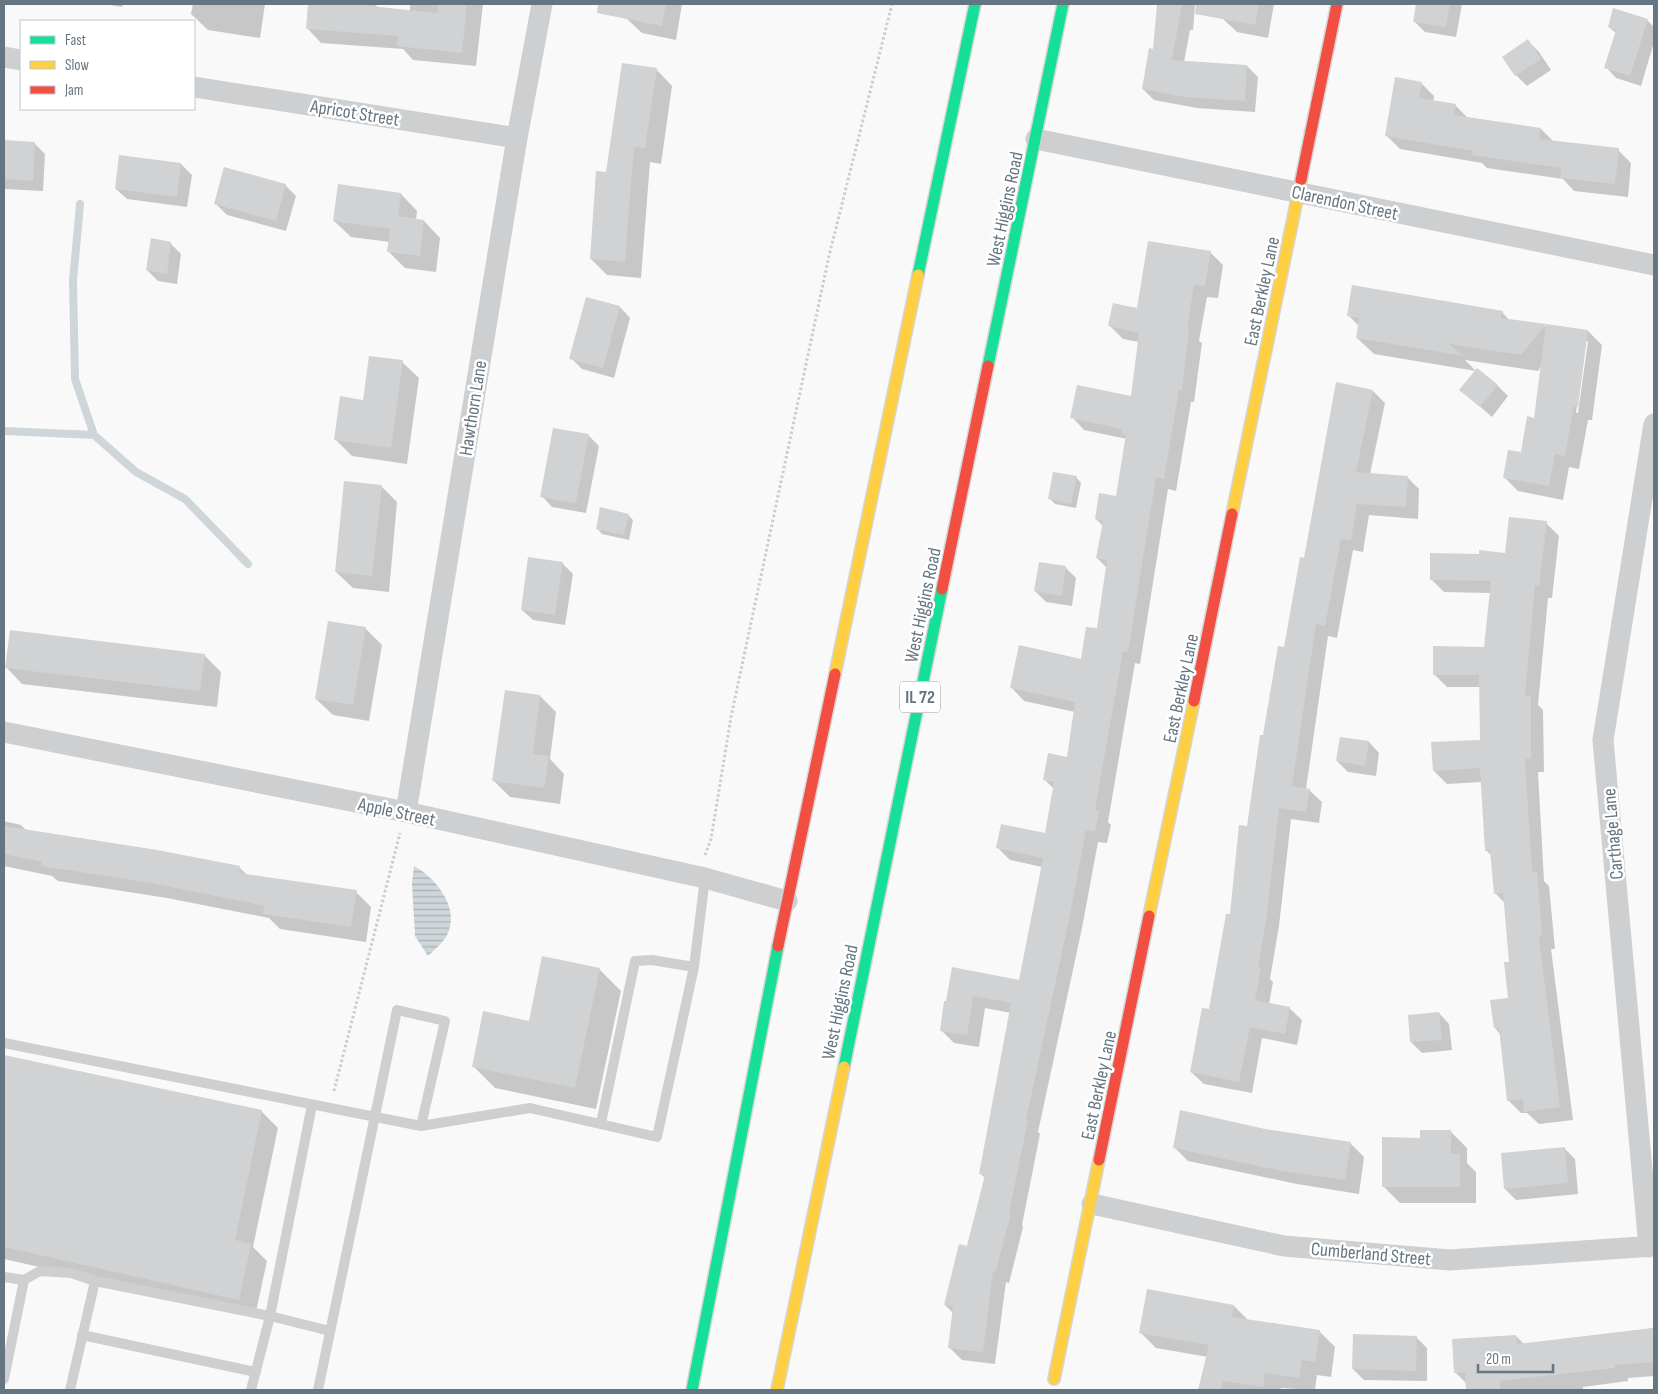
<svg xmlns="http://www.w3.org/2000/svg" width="1658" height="1394" font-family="'Sofia Sans Condensed',sans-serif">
<defs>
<pattern id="water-rules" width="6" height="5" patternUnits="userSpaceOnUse" patternTransform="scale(1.25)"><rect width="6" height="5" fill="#ced6d9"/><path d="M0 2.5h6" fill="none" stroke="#abb2b5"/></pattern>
</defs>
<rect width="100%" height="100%" fill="#f9f9f9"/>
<!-- water -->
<path fill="url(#water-rules)" d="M414 866C436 878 461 909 447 935 443 943 434 950 428 956L415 936 412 884Z"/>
<!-- shadow -->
<path fill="#0003" fill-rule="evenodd" d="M104 4H123L122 7Z
M193 4H265L260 38 208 30 191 14Z
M309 4H374L379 8 410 12V4H483L476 66 413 60 403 49 321 43 307 28Z
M630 4H682L676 40 642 33 627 19Z
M1158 4 1195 5 1193 30H1190L1184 62 1247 66 1258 77 1255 112 1197 108 1154 100 1143 89 1154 51Z
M1226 4H1274L1268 38 1237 32 1223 19Z
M1417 4H1462L1456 37 1425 32 1414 21Z
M1647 20 1654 27V42L1641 86 1616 78 1606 67 1616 33 1609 27Z
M1528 41 1539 52 1551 70 1527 86 1516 75 1504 57Z
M656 69 672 86 661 164 650 162 641 278 607 275 591 259 607 173Z
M1421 83 1434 96 1433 102 1455 105 1468 118 1541 129 1554 142 1618 150 1631 163 1628 197 1574 191 1563 179 1487 168 1482 163 1400 149 1387 136Z
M4 142 35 144 45 154 43 191 4 189Z
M181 164 192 175 187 207 127 199 116 189Z
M285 185 296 196 286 231 227 215 216 204Z
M401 194 417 211 416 220 424 221 440 238 436 272 405 268 388 251 390 242 351 237 334 221Z
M170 243 181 254 177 284 158 281 147 270Z
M1210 252 1223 265 1218 298 1207 297 1199 341 1202 343 1194 402H1191L1176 491 1168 489 1140 664 1135 663 1108 822 1111 825 1107 843 1098 842 1082 928 1038 1132 1040 1134 1022 1225 1023 1227 1009 1283 1006 1282 995 1364 962 1360 949 1347 954 1314 945 1305 967 1247 985 1178 980 1173 1011 1013 985 1008 979 1047 954 1043 941 1030 945 1002 1020 981 1042 867 1010 860 997 847 1046 834 1054 789 1044 779 1068 758 1075 712 1024 701 1012 688 1082 661 1098 630 1107 568 1097 558 1103 526 1096 519 1117 497 1127 439 1084 430 1072 417 1132 397 1139 342 1123 339 1110 326 1138 309Z
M620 307 630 318 614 378 582 369 571 358Z
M1502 312 1510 321 1545 326 1547 328 1588 331 1602 345 1592 420H1588L1579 469 1569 467 1563 500 1518 491 1504 477 1522 454 1535 419 1542 365 1538 371 1465 360 1476 371 1374 354 1357 338 1359 326 1349 316ZM1585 341H1588L1578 413H1576Z
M402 362 419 378 407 464 352 456 335 439Z
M1497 385 1508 396 1492 417 1461 390Z
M1373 391 1385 403 1370 474 1407 477 1419 489 1418 519 1369 515 1363 552 1353 550 1337 638 1328 636 1306 789 1309 790 1322 802 1319 823 1291 819 1279 926 1270 979 1273 982 1269 1004 1289 1008 1302 1020 1297 1045 1262 1038 1252 1093 1204 1084 1191 1072 1210 1010 1231 916 1264 737 1305 559Z
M588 435 599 446 586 513 552 507 542 496Z
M1076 477 1081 483 1076 508 1055 504 1049 498Z
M381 486 397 502 389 592 353 588 336 572Z
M628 515 633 520 629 540 602 534 597 528Z
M1546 523 1559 536 1552 598H1548L1538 705 1543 710 1544 772H1538L1544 881 1549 886 1555 949H1551L1573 1120 1539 1124 1527 1113H1521L1508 1100 1500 1034 1495 1028 1510 999 1511 963 1506 904 1495 893 1492 856 1486 850 1482 782 1447 784 1434 771 1481 741 1480 687H1447L1434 674 1485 648 1491 593 1444 592 1431 579 1506 555Z
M562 563 573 574 565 625 533 620 522 610Z
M1065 567 1076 578 1072 606 1046 602 1035 591Z
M365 628 382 645 369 721 333 715 316 699Z
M204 655 221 672 217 707 22 684 6 667Z
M540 696 556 712 550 759 564 774 560 804 510 797 494 781Z
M1369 742 1379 753 1376 776 1348 772 1337 761Z
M4 821 21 825 28 832 239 867 248 876 356 892 371 907 366 942 280 929 269 918 167 898 58 881 52 876 4 866Z
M599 969 621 991 596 1109 495 1088 473 1066Z
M1439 1013 1449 1024 1452 1050 1422 1053 1411 1042Z
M4 1057 261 1111 278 1128 253 1247 267 1261 255 1316 4 1259Z
M1265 1130 1350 1143 1364 1157 1359 1194 1297 1184 1188 1161 1174 1147Z
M1450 1131 1467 1148V1163L1476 1172V1203H1400L1383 1186 1421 1139Z
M1564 1148 1575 1159 1578 1194 1516 1200 1505 1189Z
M1234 1306 1249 1321 1319 1331 1335 1347 1331 1377 1317 1375 1315 1390 1281 1388 1280 1390H1199L1208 1357 1156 1348 1140 1332Z
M1654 1328V1376L1628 1378V1381L1583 1387V1390H1467V1384L1455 1372 1516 1336 1524 1344Z
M1416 1337 1427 1348V1381L1364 1380 1353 1369Z"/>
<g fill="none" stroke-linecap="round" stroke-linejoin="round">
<!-- stream -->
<path stroke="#ced6d9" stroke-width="8" d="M80 204 73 281 75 379 94 435
M4 431 94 435
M94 435 136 472 185 499 248 564"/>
</g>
<!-- building -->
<path fill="#d0d2d3" d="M308 4H371L370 6 437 13 438 4H467L462 53 397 46 398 36 306 29Z
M598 4H666L662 26 597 13Z
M1157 4H1182L1172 60 1247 65 1245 101 1185 97 1142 89 1149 48 1153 49Z
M1196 4H1259L1255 25 1195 14Z
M1416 4H1450L1446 27 1413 22Z
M1613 8 1648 19 1630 76 1604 68 1616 30 1608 27Z
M1528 39 1541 59 1515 76 1502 57Z
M622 63 657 68 645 148 634 147 625 262 590 259 596 171 606 172Z
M1395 77 1422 82 1419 98 1456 104 1454 115 1541 128 1539 139 1619 148 1615 184 1560 178 1561 168 1472 155 1473 151 1385 136Z
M4 140 35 142 33 181 4 179Z
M119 155 181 163 177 197 115 189Z
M224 167 286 184 276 221 214 204Z
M338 184 401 193 398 216 424 220 420 256 387 252 390 229 333 221Z
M151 238 171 242 167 274 146 270Z
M1148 241 1211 251 1205 286 1194 285 1187 329H1189L1182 390H1179L1164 479 1156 477 1128 652 1123 651 1095 810 1099 811 1095 831 1086 830 1070 915 1026 1120H1028L1009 1213H1011L996 1271H993L983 1352 948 1348 953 1306 944 1305 959 1244 967 1246 985 1175 979 1174 1011 1003 973 996 967 1035 940 1031 944 1001H946L952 967 1019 980 1043 858 996 848 1001 824 1045 833 1054 782 1043 780 1048 753 1067 757 1075 702 1010 688 1019 645 1081 659 1086 627 1097 628 1107 560 1096 558 1103 521 1095 519 1099 493 1116 496 1126 434 1121 433 1122 429 1070 418 1077 385 1131 396 1139 333 1108 326 1113 303 1137 308Z
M1352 285 1503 311 1501 318 1546 324 1521 355 1449 344 1463 356 1356 338 1359 318 1347 316Z
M586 297 620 306 603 368 569 359Z
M1546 324 1588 330 1578 407 1574 406 1565 456 1555 454 1549 486 1503 478 1508 450 1521 452 1527 416 1534 418Z
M369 356 403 360 391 448 334 440 340 396 363 400Z
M1477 368 1498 385 1480 407 1459 390Z
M1336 382 1373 390 1356 472 1408 476 1406 507 1357 504 1351 540 1341 539 1325 626 1316 624 1292 786 1310 789 1306 812 1279 808 1267 914 1258 968H1261L1255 1000 1290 1007 1285 1034 1250 1027 1239 1082 1190 1072 1202 1008 1209 1009 1226 914H1230L1239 825 1247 826 1260 735H1263L1278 646 1284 647 1300 557 1304 558Z
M553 428 589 434 576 503 540 497Z
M1053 472 1077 476 1071 504 1048 499Z
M344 481 382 485 372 576 335 572Z
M600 507 629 514 624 535 596 529Z
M1509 517 1547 521 1539 586 1535 585 1525 696H1531V759H1525L1532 872H1537L1542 936 1539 937 1560 1107 1524 1112 1523 1099 1507 1101 1499 1028H1494L1490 1000 1508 998 1504 962H1509L1503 893 1494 894 1490 850 1485 851 1480 768 1433 771 1431 742 1480 740 1479 675H1433V646L1484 647 1491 581 1430 580V553L1479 554V550L1505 553Z
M528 557 563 562 555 615 521 610Z
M1039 562 1066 566 1062 596 1034 591Z
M328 621 366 627 353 705 315 699Z
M10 630 205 654 200 691 5 668Z
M505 690 540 695 533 754 549 756 544 788 492 781Z
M1340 737 1369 741 1365 766 1336 761Z
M4 826 157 850 240 866 239 873 357 890 351 927 263 914 264 906 151 883 41 866 42 862 4 854Z
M542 956 600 968 575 1088 472 1067 483 1011 529 1021Z
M1439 1012 1442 1040 1410 1042 1408 1015Z
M4 1055 262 1110 235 1240 251 1244 239 1300 4 1247Z
M1180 1110 1265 1129 1351 1142 1345 1180 1282 1171 1173 1148Z
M1420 1130H1451V1154H1460V1187H1382V1137L1420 1138Z
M1565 1147 1568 1183 1504 1189 1501 1153Z
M1147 1289 1234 1305 1232 1317 1320 1330 1315 1362 1302 1360 1299 1378 1265 1373 1263 1387 1223 1381 1221 1390H1198L1209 1345 1139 1333Z
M1654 1328V1362L1615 1365V1368L1500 1381V1390H1466L1465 1372 1454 1373 1452 1339 1516 1335 1517 1344Z
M1353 1334 1417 1336 1416 1371 1352 1369Z"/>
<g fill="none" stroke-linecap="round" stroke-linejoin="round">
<!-- fast casing -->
<g stroke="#d5d6d7" stroke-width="14">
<path id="fast" d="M918 275 975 4
M988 366 1063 4
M844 1067 942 589
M692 1390 778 946"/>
</g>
<!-- slow casing -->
<g stroke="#d5d6d7" stroke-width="14">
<path id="slow" d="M1232 514 1301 180
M835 674 918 275
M1149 916 1194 701
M1054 1379 1099 1160
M777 1390 844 1067"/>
</g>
<!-- jam casing -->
<g stroke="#d5d6d7" stroke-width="14">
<path id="jam" d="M1301 180 1337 4
M942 589 988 366
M1194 701 1232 514
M778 946 835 674
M1099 1160 1149 916"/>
</g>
<!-- path -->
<path stroke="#cbcccd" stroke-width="3" stroke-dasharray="2.5 2.5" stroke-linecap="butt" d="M705 855 711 839 731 717 829 256 892 4
M334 1091 400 833"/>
<!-- lane -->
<path stroke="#cecfd0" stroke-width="10" d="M4 1043 421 1126 530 1108 657 1137 694 967 705 878
M601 1123 635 961 652 960 694 967
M4 1277 24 1280 4 1379
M24 1280 40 1271 71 1273 95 1281 70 1390
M95 1281 270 1316 312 1105
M82 1335 256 1372
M251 1390 270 1316 330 1331
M318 1390 397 1010 445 1021 421 1126"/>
<!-- street -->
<path stroke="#cecfd0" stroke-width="21" d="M4 57 21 60
M194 87 517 138
M1036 139 1654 265
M4 732 406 812 705 878 787 901
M406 812 517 138 542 4
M1092 1204 1284 1246 1450 1260 1654 1246
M1649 1247 1603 740 1654 424"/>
<!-- fast -->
<use href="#fast" stroke="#16e098" stroke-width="11"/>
<!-- slow -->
<use href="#slow" stroke="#ffcf43" stroke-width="11"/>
<!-- jam -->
<use href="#jam" stroke="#f24e42" stroke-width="11"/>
</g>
<g text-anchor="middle" stroke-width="5" stroke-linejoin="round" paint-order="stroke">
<!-- shield labels -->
<rect fill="#fff" stroke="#939fa8" stroke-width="1" x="900" y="681.5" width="40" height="31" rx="4"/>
<g font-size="18" font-weight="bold" fill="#657683">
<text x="920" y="703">IL 72</text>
</g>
<!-- street labels -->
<g font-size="19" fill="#657683" stroke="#fff">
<text transform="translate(355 112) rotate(9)" y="7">Apricot Street</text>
<text transform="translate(1345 202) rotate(12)" y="7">Clarendon Street</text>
<text transform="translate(1004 209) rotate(-78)" y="7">West Higgins Road</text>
<text transform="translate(1261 291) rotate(-78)" y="7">East Berkley Lane</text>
<text transform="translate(472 408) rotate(-81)" y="7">Hawthorn Lane</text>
<text transform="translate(922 605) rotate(-78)" y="7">West Higgins Road</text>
<text transform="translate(1180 688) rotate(-78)" y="7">East Berkley Lane</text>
<text transform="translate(397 811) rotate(12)" y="7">Apple Street</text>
<text transform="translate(1612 834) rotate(-95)" y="7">Carthage Lane</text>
<text transform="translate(839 1002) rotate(-78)" y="7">West Higgins Road</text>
<text transform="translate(1098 1085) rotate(-78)" y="7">East Berkley Lane</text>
<text transform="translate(1371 1253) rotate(5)" y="7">Cumberland Street</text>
</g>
</g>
<!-- border -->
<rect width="1658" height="1394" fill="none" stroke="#657683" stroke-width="10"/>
<!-- legend -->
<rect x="20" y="20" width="175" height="90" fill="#ffffff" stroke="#c1c8cd"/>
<rect x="30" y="36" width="25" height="8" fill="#16e098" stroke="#c1c8cd"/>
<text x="65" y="45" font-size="15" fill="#657683">Fast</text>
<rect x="30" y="61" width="25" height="8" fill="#ffcf43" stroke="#c1c8cd"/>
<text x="65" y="70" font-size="15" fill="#657683">Slow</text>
<rect x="30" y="86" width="25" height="8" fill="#f24e42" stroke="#c1c8cd"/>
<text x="65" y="95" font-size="15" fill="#657683">Jam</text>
<!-- scale -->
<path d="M1478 1364v8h75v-8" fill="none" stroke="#657683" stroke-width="2.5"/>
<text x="1486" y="1364" font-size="15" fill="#657683" stroke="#ffffff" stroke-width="4" paint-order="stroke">20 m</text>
</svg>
